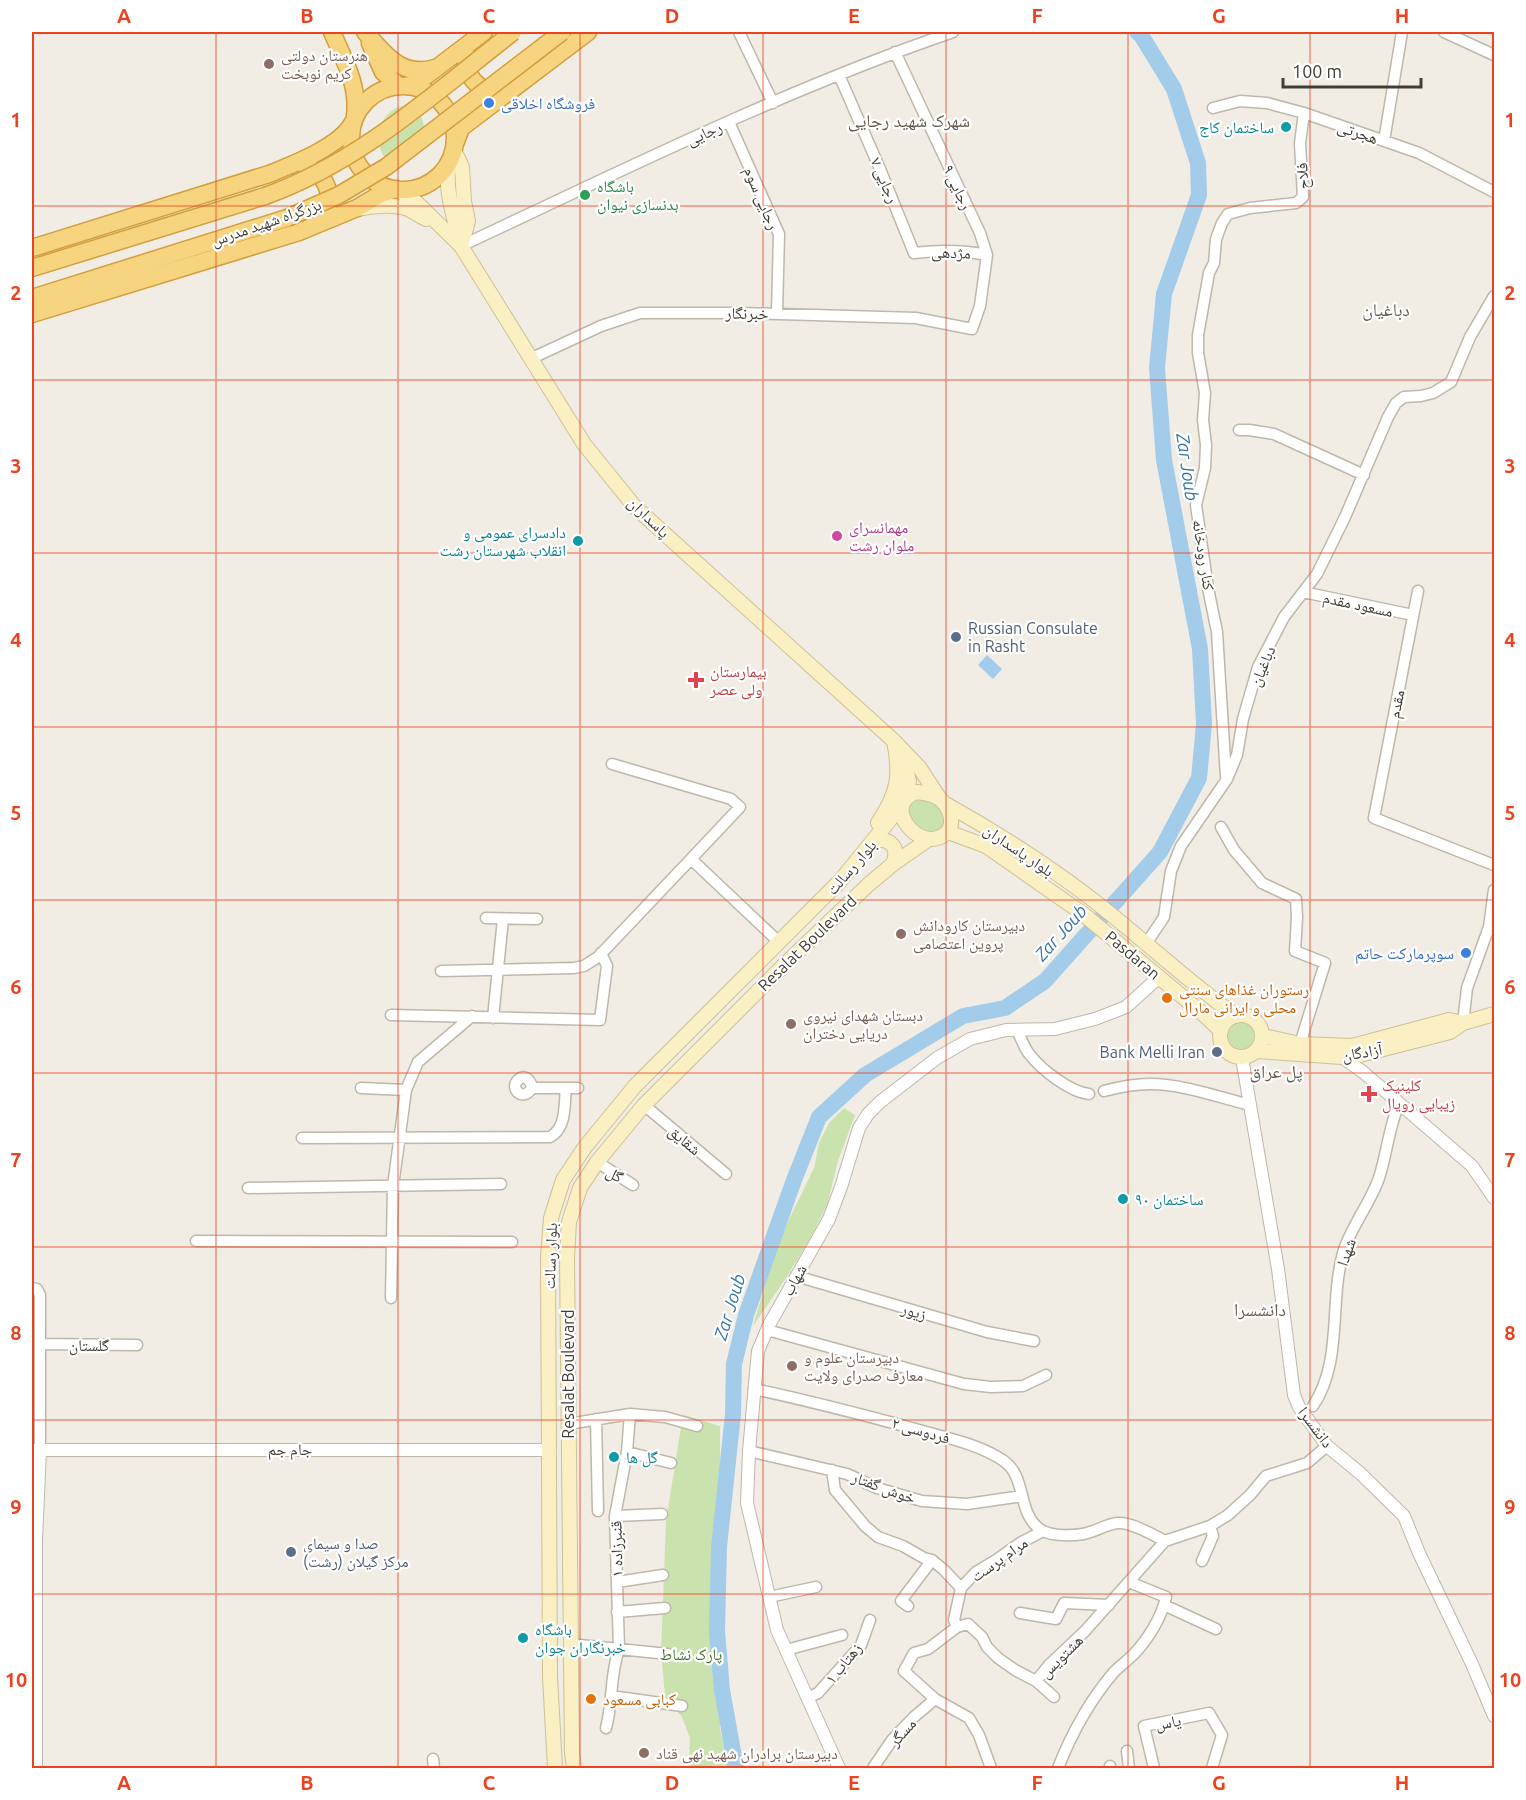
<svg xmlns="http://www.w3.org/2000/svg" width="1526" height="1800" font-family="Ubuntu,'Noto Naskh Arabic',sans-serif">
<rect width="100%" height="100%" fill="#f1ede4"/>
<!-- green -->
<path fill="#cae3ae" d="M401 106C434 104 429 156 402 164L385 158C372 140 379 113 401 106Z
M916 799C935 800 939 804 945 821L941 831C916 837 894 810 916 799Z
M1225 1036a16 16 0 1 1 32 0a16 16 0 1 1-32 0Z
M844 1108 855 1115 838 1161 827 1205 812 1235 786 1278 753 1326 778 1242 814 1168 819 1143 829 1123Z
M683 1415 720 1426V1729L729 1768H689L690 1738 682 1717 665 1695 661 1654 666 1521Z"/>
<!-- water -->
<path fill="#a3cceb" d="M987 655 1002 669 993 679 978 665Z"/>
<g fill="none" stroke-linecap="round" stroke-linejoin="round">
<!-- river -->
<path stroke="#a3cceb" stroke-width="16" d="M736 1768 722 1690 717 1631 719 1547 733 1414 734 1364 746 1315 794 1180 819 1117 865 1075 963 1016 1005 1008 1045 981 1160 852 1199 778 1204 724 1200 649 1164 460 1157 368 1164 294 1199 195 1198 163 1174 89 1141 35 1137 32"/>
<!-- minor casing -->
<g stroke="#beb8aa" stroke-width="13">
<path id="minor" d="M739 32 773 103
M1444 32 1494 55
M839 75 880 169 914 253C938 250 963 250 987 255
M1213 108 1240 101 1267 103 1304 113 1419 153 1494 192
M729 122 779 234 777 313
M1384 141 1402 32
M461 246C623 170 784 90 953 32
M530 359 601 326 640 313H741L916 318 972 329 980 306 987 255 980 233 895 52
M1239 430H1249L1274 434 1364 475
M1418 591 1374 818 1494 865
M1303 592 1413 615
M612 764 731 799 740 807 691 859
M1226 777 1217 632 1208 588 1196 505 1205 468 1206 445 1203 420 1205 393 1198 353V335L1209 273 1214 263 1216 239 1222 223 1228 214 1250 208 1296 203 1303 197 1300 143 1304 113
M1221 827 1234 850 1262 883 1296 899 1297 917 1295 951 1325 963 1300 1044
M486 918 537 919
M1146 944 1164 917 1171 871 1181 846 1227 779 1237 755 1243 719 1258 667 1284 617 1317 574 1345 517 1388 417 1396 403 1404 397 1421 396 1433 393 1451 382 1470 337 1494 296
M441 971 574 968 584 966 598 957 691 859 780 943
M391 1015 600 1020 607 966 601 953
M493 1018 503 919
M1463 1023 1467 988 1489 927 1494 890
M1017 1030C1021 1038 1024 1048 1030 1055 1042 1070 1070 1092 1089 1094
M361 1088 406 1090
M532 1088C531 1081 525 1073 518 1080 509 1088 523 1103 532 1088H578
M1104 1091C1119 1087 1134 1084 1150 1084 1183 1084 1218 1097 1250 1105
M644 1105 726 1174
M302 1138 550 1137C567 1128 564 1104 566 1088
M597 1162 633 1185
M248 1188 501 1184
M196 1241 512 1242
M796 1276 987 1332 1034 1341
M32 1288 37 1289 40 1295V1450
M391 1298 393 1186 406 1090 418 1062 472 1016
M767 1330 964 1384 991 1387 1023 1386 1046 1375
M40 1344 137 1345
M754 1389C810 1401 864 1415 919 1430 947 1438 979 1444 1004 1461 1028 1478 1016 1516 1043 1531 1053 1536 1072 1536 1083 1534 1095 1532 1106 1524 1118 1523 1132 1522 1153 1535 1165 1541
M1313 1406C1343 1361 1329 1303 1343 1253 1350 1228 1370 1204 1379 1178 1387 1153 1389 1127 1399 1103
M596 1419 598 1511
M568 1424 630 1414 665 1417 697 1426
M749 1451 847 1474 877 1488 922 1501 967 1504 1022 1496
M627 1452 671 1463
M832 1470 835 1490 865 1526 878 1537 903 1546 924 1558 932 1560 944 1570 961 1588
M615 1516 662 1514
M1202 1561 1213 1536 1210 1526
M617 1582 663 1575
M769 1597 816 1587
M1164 1605 1216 1629
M908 1606 901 1601 932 1560
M617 1612 665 1608
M1020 1613 1056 1619 1064 1603 1109 1605
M957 1627 954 1620 961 1588 976 1572 996 1560 1020 1543 1043 1531
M570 1644 668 1654
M786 1650 842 1635
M1036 1681 1049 1665 1085 1631 1165 1541 1210 1526 1228 1515 1250 1495 1266 1476 1307 1463 1327 1446
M611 1696 682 1706
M807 1698 818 1693 861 1645 870 1620
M606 1728C613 1702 610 1674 619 1649L615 1516 627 1452 630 1414
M1127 1751 1129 1768
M433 1759 434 1768
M1110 1766V1768
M873 1768 892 1740 914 1717 935 1699
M991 1768 979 1735 969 1718 935 1699 904 1671 914 1653 928 1649 957 1627 968 1624 982 1637 987 1647 998 1658 1015 1670 1036 1681 1054 1697
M1058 1768C1071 1735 1090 1700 1114 1672 1120 1666 1128 1660 1134 1654 1148 1639 1162 1617 1166 1597L1129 1582
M1154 1768 1144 1726 1209 1713 1222 1735 1212 1768"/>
</g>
<!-- tertiary casing -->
<g stroke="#beb8aa" stroke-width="14">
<path id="tertiary" d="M1342 1057 1363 1072 1472 1166 1494 1198
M1242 1058 1278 1269 1294 1395 1299 1407 1327 1446 1360 1473 1404 1516 1419 1553 1472 1664 1494 1716
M32 1450H549
M36 1768V1540L40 1450
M839 1768 777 1630 747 1503 749 1451 758 1351 769 1325 829 1219 841 1187 859 1128 868 1114 880 1102 937 1058 970 1039 1006 1030 1055 1029 1095 1019 1126 1007 1159 977"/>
</g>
<!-- secondary casing -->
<g stroke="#cec196" stroke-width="16">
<path id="secondary" d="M454 150 462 167 464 201 468 221 461 246
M449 162C444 189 454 218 461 244
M398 190 416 202 461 246 584 444 635 507 894 741C901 776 898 793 878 823
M358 209C373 206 394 204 408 209 414 212 420 216 426 219
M895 742 919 767 940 799
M904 760 909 781 905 799
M917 792C925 793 933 794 940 799 950 807 957 826 944 835 918 853 880 804 917 792Z
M944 803C996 832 1046 864 1093 900 1142 938 1186 980 1236 1016
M948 832 986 846 1082 913 1202 1013 1221 1031
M873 841C890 837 900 847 893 864
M1220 1036a21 21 0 1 1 42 0a21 21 0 1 1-42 0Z
M1263 1036 1300 1044 1352 1046 1449 1020 1463 1023
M1257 1051 1342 1057 1360 1055 1450 1032 1463 1023 1494 1014
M555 1768 550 1677 548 1257 551 1218 563 1180 585 1147 635 1086 840 881 902 805
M574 1768 572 1753 567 1258 569 1222 580 1188 597 1162 644 1105 786 963 869 884 893 864 929 839"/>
</g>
<!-- trunk casing -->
<g stroke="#d39e3c" stroke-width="19">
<path id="trunk" d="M332 32C344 60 359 85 355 116
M365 32C385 54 401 78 435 68
M370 43 383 72 399 86
M466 55C464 75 477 90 497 93
M351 138a52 52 0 1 1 104 0a52 52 0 1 1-104 0Z
M404 86 414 84 422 79 484 32
M455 144 461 128 588 32
M305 166C325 173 334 193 326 213
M32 248 269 174C294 164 341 146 353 122
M32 268 265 196
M32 298 287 218
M32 314 299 232 357 208 379 195 396 189"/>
</g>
<!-- minor -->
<use href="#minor" stroke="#fff" stroke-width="10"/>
<!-- tertiary -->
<use href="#tertiary" stroke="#fff" stroke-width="12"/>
<!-- secondary -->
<use href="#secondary" stroke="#fbefc4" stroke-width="14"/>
<!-- trunk -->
<use href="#trunk" stroke="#f6d480" stroke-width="16"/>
<!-- trunk-bridge casing -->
<g stroke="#d39e3c" stroke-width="19" stroke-linecap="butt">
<path id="trunk-bridge" d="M265 196C360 162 435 93 513 32
M287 218 339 195 386 167 562 32"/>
</g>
<!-- trunk-bridge -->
<use href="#trunk-bridge" stroke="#f6d480" stroke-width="16"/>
</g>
<!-- grid -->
<path fill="none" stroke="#ec421f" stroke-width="1.5" stroke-opacity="0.55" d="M216 32V1768M398 32V1768M580 32V1768M763 32V1768M946 32V1768M1128 32V1768M1310 32V1768M32 206H1494M32 380H1494M32 553H1494M32 727H1494M32 900H1494M32 1073H1494M32 1247H1494M32 1420H1494M32 1594H1494"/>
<!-- markers -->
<g fill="#8d6e63" stroke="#fff" stroke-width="2">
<circle cx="269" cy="64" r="6"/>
<circle cx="901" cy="934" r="6"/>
<circle cx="791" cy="1024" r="6"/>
<circle cx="792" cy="1366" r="6"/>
<circle cx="644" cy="1753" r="6"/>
</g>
<g fill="#3f7fe0" stroke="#fff" stroke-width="2">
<circle cx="489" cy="103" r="6"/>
<circle cx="1466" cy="953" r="6"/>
</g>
<g fill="#0f9aa8" stroke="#fff" stroke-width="2">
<circle cx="1286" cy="127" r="6"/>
<circle cx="578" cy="541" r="6"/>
<circle cx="1123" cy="1199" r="6"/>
<circle cx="614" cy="1457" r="6"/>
<circle cx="523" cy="1638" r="6"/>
</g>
<circle fill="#2e9e5b" stroke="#fff" stroke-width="2" cx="585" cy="195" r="6"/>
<circle fill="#d1479c" stroke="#fff" stroke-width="2" cx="837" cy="536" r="6"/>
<g fill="#5c6f8a" stroke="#fff" stroke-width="2">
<circle cx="956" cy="637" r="6"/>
<circle cx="1217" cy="1052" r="6"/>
<circle cx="291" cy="1552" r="6"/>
</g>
<g fill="#e0444e" stroke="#fff" stroke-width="2">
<path d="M693 671h6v6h6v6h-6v6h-6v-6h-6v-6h6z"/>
<path d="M1366 1085h6v6h6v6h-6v6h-6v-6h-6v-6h6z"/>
</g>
<g fill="#e8710a" stroke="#fff" stroke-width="2">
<circle cx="1167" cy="998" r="6"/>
<circle cx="591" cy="1699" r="6"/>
</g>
<g text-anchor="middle" stroke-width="4.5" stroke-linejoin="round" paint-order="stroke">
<!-- education labels -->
<g font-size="16" fill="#785e54" stroke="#fff" text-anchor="start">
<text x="281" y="61">هنرستان دولتی<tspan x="281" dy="18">کریم نوبخت</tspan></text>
<text x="913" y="931">دبیرستان کارودانش<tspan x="913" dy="18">پروین اعتصامی</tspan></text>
<text x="803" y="1021">دبستان شهدای نیروی<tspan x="803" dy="18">دریایی دختران</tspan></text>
<text x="804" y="1363">دبیرستان علوم و<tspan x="804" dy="18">معارف صدرای ولایت</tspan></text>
<text x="656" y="1759">دبیرستان برادران شهید نهی قناد</text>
</g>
<!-- shop labels -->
<g font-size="16" fill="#366cbe" stroke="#fff" text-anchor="start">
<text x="501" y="109">فروشگاه اخلاقی</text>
<text x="1454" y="959" text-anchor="end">سوپرمارکت حاتم</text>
</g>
<!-- culture labels -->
<g font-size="16" fill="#0d838f" stroke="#fff" text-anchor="start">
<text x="1274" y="133" text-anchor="end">ساختمان کاج</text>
<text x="566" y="538" text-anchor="end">دادسرای عمومی و<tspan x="566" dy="18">انقلاب شهرستان رشت</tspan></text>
<text x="1135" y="1205">ساختمان ۹۰</text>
<text x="626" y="1463">گل ها</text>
<text x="535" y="1635">باشگاه<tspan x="535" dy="18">خبرنگاران جوان</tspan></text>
</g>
<!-- street labels -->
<g font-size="16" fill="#423d34" stroke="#fff">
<text transform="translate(1358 132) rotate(19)" y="6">هجرتی</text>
<text transform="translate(704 133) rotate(-24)" y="6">رجایی</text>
<text transform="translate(1302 176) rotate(-94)" y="6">فلاح</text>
<text transform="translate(885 180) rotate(67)" y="6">رجایی ۷</text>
<text transform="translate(958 187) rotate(65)" y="6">رجایی ۹</text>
<text transform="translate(762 198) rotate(67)" y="6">رجایی سوم</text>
<text transform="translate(266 222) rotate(-19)" y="6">بزرگراه شهید مدرس</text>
<text transform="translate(951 252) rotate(2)" y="6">مژدهی</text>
<text transform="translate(747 313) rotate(1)" y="6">خبرنگار</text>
<text transform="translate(649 517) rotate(44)" y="6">پاسداران</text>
<text transform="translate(1204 555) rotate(81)" y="6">کنار رودخانه</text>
<text transform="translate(1358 604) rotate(12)" y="6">مسعود مقدم</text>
<text transform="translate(1262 666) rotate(-67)" y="6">دباغیان</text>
<text transform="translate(1396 704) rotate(-79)" y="6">مقدم</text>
<text transform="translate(1019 850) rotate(34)" y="6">بلوار پاسداران</text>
<text transform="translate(851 867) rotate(-49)" y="6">بلوار رسالت</text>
<text transform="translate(807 943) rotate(-44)" y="6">Resalat Boulevard</text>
<text transform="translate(1133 955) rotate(40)" y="6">Pasdaran</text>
<text transform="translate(1362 1052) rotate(-10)" y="6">آزادگان</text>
<text transform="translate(685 1140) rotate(40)" y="6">شقایق</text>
<text transform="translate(615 1174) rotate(33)" y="6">گل</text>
<text transform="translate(1346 1252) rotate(-71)" y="6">شهدا</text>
<text transform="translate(550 1256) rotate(-88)" y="6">بلوار رسالت</text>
<text transform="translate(794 1280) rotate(-61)" y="6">شهاب</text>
<text transform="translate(914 1311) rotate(16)" y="6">زیور</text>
<text x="89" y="1351">گلستان</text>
<text transform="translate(568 1374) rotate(-90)" y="6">Resalat Boulevard</text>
<text transform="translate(1316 1427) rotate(53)" y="6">دانشسرا</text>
<text transform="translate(921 1430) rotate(16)" y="6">فردوسی ۲</text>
<text x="290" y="1455">جام جم</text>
<text transform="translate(884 1487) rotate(20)" y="6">خوش گفتار</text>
<text transform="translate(616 1549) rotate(-91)" y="6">قنبرزاده ۱</text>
<text transform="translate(999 1559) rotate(-35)" y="6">مرام پرست</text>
<text transform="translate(1061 1656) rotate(-45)" y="6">هشتویس</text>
<text transform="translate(843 1663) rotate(-51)" y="6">زهتاب ۱</text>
<text transform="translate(1168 1722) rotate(-11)" y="6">یاس</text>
<text transform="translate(902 1732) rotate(-48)" y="6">مسگر</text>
</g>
<!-- leisure labels -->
<g font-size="16" fill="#27864d" stroke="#fff" text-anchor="start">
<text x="597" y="192">باشگاه<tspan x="597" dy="18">بدنسازی نیوان</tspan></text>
</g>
<!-- hotel labels -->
<g font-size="16" fill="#b23c85" stroke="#fff" text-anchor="start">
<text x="849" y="533">مهمانسرای<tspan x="849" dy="18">ملوان رشت</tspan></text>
</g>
<!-- service labels -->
<g font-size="16" fill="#4e5e75" stroke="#fff" text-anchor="start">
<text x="968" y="634">Russian Consulate<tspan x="968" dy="18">in Rasht</tspan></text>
<text x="1205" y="1058" text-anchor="end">Bank Melli Iran</text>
<text x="303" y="1549">صدا و سیمای<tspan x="303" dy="18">مرکز گیلان (رشت)</tspan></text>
</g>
<!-- health labels -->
<g font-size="16" fill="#be3a42" stroke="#fff" text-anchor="start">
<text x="710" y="677">بیمارستان<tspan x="710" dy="18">ولی عصر</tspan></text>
<text x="1382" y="1091">کلینیک<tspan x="1382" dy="18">زیبایی رویال</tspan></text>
</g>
<!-- food labels -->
<g font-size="16" fill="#c56008" stroke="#fff" text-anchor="start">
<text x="1179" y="995">رستوران غذاهای سنتی<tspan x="1179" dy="18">محلی و ایرانی مارال</tspan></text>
<text x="603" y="1705">کبابی مسعود</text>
</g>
<!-- park labels -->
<g font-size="16" fill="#44702c" stroke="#fff">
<text x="691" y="1660">پارک نشاط</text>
</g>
<!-- neighbourhood labels -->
<g font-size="18" fill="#645b4c" stroke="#fff">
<text x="909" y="127">شهرک شهید رجایی</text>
<text x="1386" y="316">دباغیان</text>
<text x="1276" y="1078">پل عراق</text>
<text x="1260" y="1316">دانشسرا</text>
</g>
<!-- water labels -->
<g font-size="18" font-style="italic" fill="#3574a7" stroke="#fff">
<text transform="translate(1187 467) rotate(82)" y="6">Zar Joub</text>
<text transform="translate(1061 933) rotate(-48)" y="6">Zar Joub</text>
<text transform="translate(730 1307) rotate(-73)" y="6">Zar Joub</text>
</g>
</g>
<!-- border -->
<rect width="1526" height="1800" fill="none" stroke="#ffffff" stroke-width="66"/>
<!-- scale -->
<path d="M1283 78v9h138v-9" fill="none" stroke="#423d34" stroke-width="3"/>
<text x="1292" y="78" font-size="18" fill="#423d34" stroke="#ffffff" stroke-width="4.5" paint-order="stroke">100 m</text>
<rect x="33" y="33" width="1460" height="1734" fill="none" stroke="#ec421f" stroke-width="2"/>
<g font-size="20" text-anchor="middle" font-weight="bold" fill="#ec421f">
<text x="124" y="23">A</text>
<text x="307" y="23">B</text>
<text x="489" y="23">C</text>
<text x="672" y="23">D</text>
<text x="854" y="23">E</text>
<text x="1037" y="23">F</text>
<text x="1219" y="23">G</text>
<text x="1402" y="23">H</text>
<text x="16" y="127">1</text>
<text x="1510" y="127">1</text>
<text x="16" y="300">2</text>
<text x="1510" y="300">2</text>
<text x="16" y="473">3</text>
<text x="1510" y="473">3</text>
<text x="16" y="647">4</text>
<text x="1510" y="647">4</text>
<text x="16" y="820">5</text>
<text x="1510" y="820">5</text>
<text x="16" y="994">6</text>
<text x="1510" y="994">6</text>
<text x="16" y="1167">7</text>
<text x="1510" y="1167">7</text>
<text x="16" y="1340">8</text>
<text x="1510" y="1340">8</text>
<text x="16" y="1514">9</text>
<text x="1510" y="1514">9</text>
<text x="16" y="1687">10</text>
<text x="1510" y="1687">10</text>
<text x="124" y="1790">A</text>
<text x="307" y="1790">B</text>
<text x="489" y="1790">C</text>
<text x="672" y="1790">D</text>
<text x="854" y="1790">E</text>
<text x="1037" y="1790">F</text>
<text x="1219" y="1790">G</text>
<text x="1402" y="1790">H</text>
</g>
</svg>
